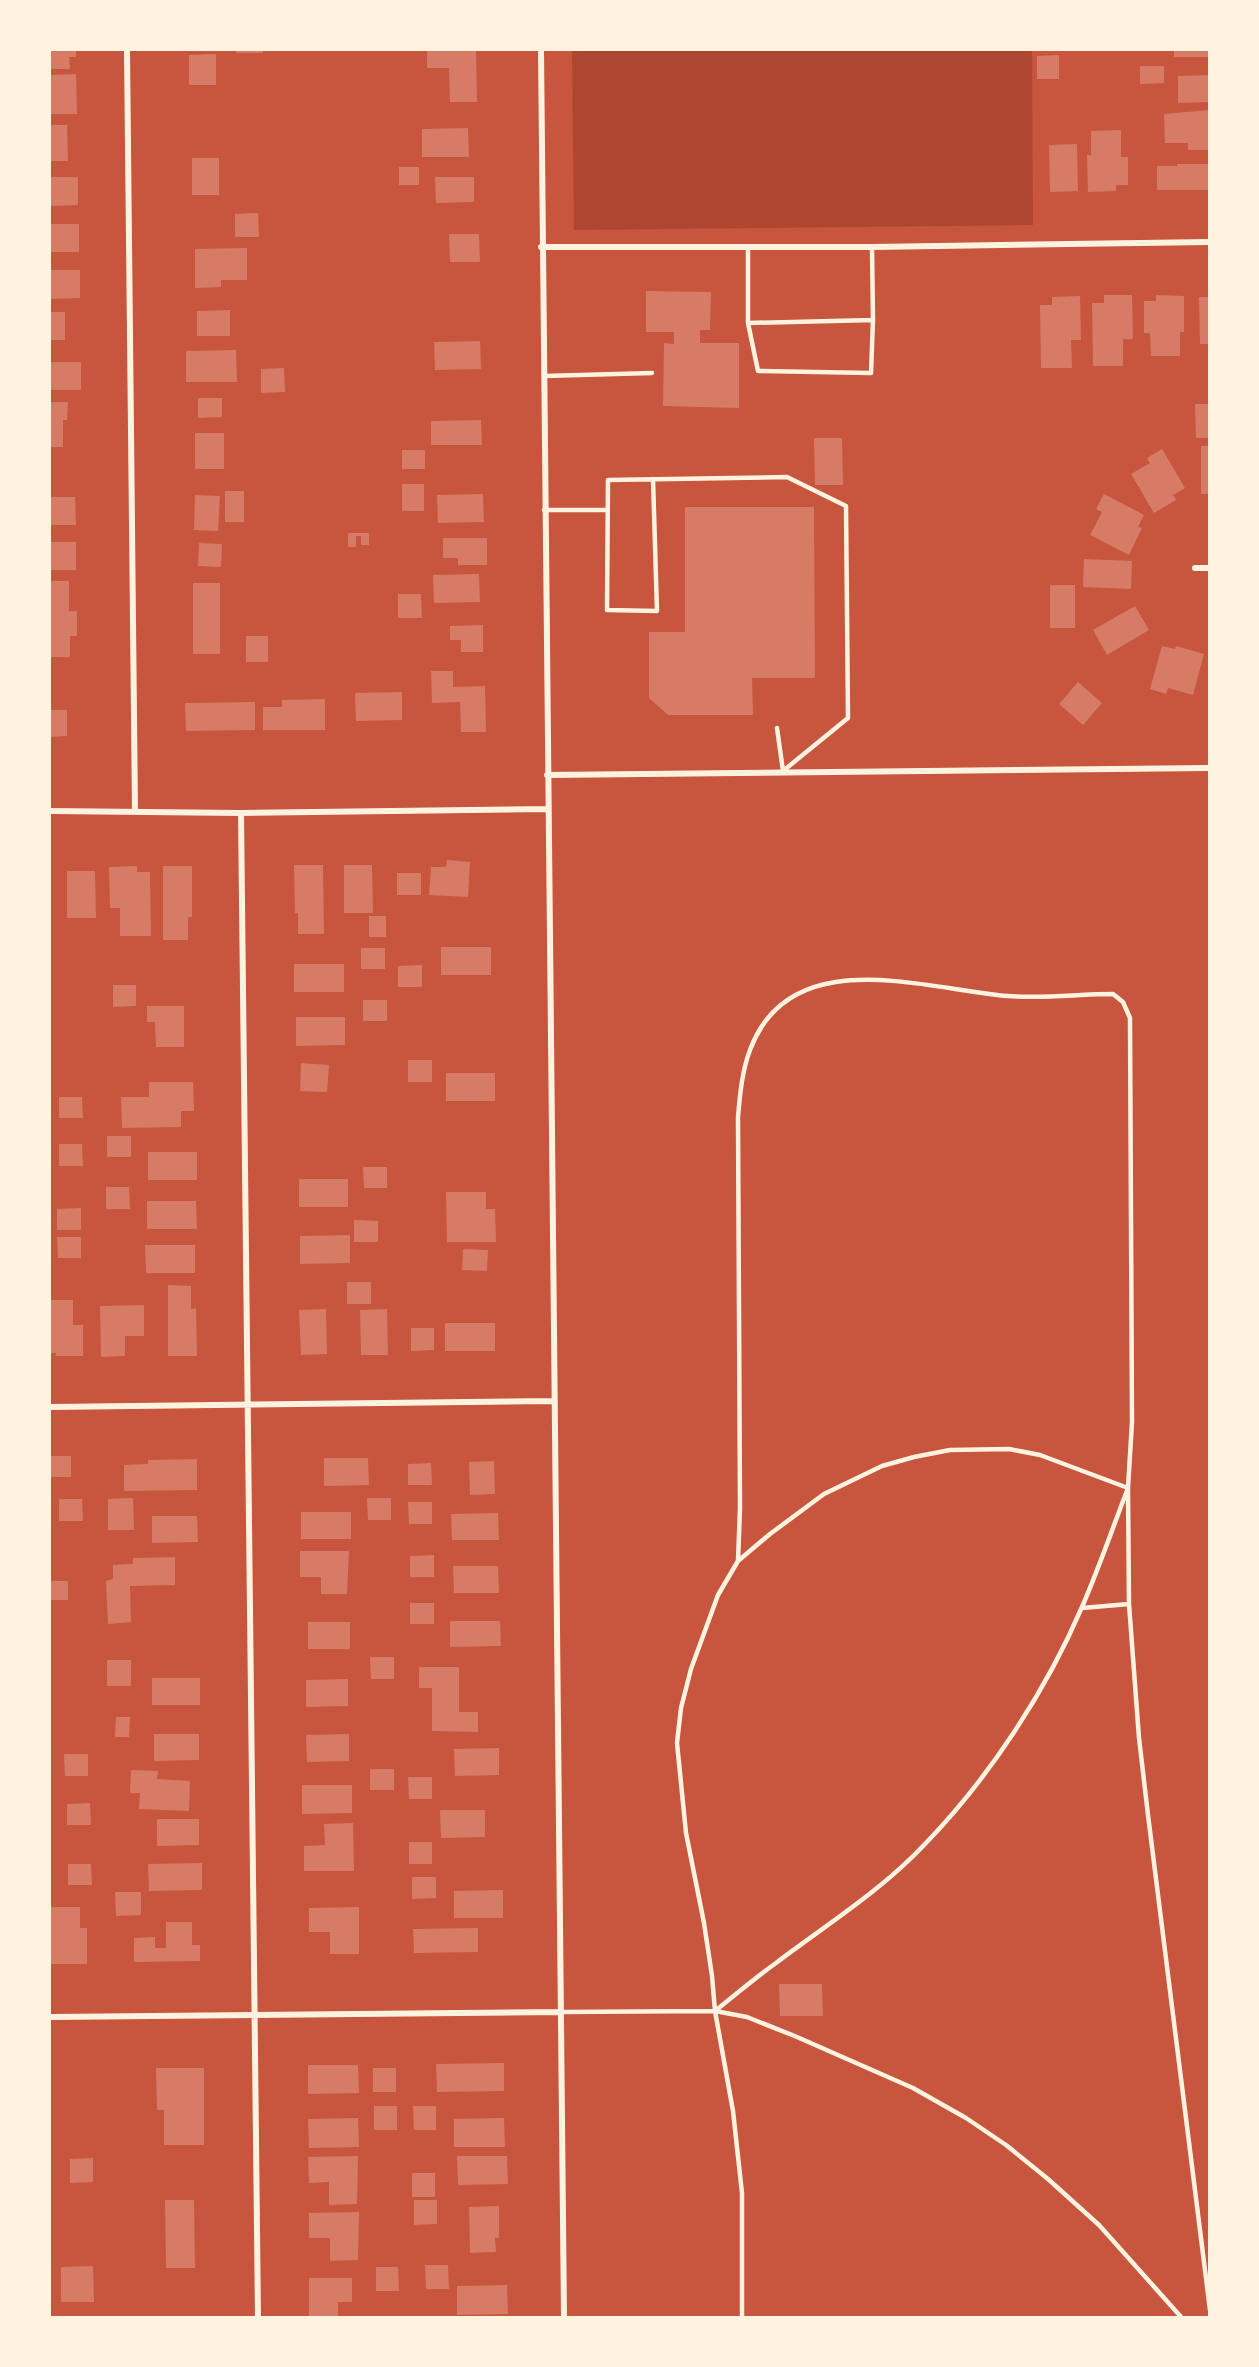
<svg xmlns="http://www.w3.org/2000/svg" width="1259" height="2367" font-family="'PT Sans Narrow',sans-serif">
<rect width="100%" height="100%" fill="#c8553d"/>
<!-- green -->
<path fill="#ae4732" d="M572 50H1032L1033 225 574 230Z"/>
<!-- building -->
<path fill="#d67c66" d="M50 50H76V57H69L70 69H50Z
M236 50H263V53H236Z
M427 50H476L477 102H450L449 68H427Z
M1174 50H1210V57H1174Z
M216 54V85H189V55Z
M1059 55V79H1037V56Z
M1140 66H1164V83L1140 84Z
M76 74 77 114H50V75Z
M1210 75V102L1178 103V76Z
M1210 110V150H1188V143H1165L1164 114Z
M50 125H67L68 161H50Z
M468 128 469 157H422V129Z
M1121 130V157H1128V185H1116V191L1088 192 1087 155H1091V131Z
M1077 144 1078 191 1050 192 1049 145Z
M192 158H219V195H192Z
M1177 164H1210V190H1157V166H1177Z
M399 167H419V185H399Z
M50 177H78V205L50 206Z
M435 177H474V202L436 203Z
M258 213 259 237H235V214Z
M50 224H79V252H50Z
M449 234H479L480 262H450Z
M247 248V280H221V287L195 288V249Z
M50 270H80V298L50 299Z
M646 291 711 292 710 330H700V343H739V408L663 406 664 343 674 344V332H646Z
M1104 295H1132L1133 339H1123V366H1093L1092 303H1104Z
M1156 295 1184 296V332H1180V356H1151L1150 333H1144V301H1156Z
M1080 296 1081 340H1071L1072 368H1041L1040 305H1052V297Z
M1199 297H1210V344H1200Z
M230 310V336H197V311Z
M50 312H65V340H50Z
M480 341 481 369 435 370 434 342Z
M236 350 237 382H186V351Z
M50 362H81V390H50Z
M284 368 285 392 261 393V369Z
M198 398H222V417L198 418Z
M50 402H68L67 420H63V447H50Z
M1195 404H1210V438H1196Z
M481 420 482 445H431V421Z
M195 433H224V469H195Z
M814 438H842L843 485H815Z
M1201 446H1210V494H1201Z
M1162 449 1185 488 1173 495 1176 500 1154 513 1131 474 1150 463 1147 458Z
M402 450H425V469H402Z
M402 484H424V511H402Z
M225 491H244V522H225Z
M483 494 484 522 438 523 437 495Z
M1104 494 1144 515 1138 527 1142 528 1129 555 1090 535 1102 512 1096 509Z
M195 495 220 496 218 531 194 530Z
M50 497H75L76 525H50Z
M685 507H814L815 678H752L753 715H668L649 698V632H685Z
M348 533H369V545H361V536H356V547H348Z
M443 538H487V565H458V558H443Z
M50 542H76V570H50Z
M199 543 222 544 221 567 198 566Z
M1084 559 1132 561 1131 589 1083 587Z
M479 574 480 602 434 603 433 575Z
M50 581H69V611H77V636H70V657H50Z
M193 583H220V654H193Z
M1050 585H1075V628H1050Z
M398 594H421L422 618H398Z
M1135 606 1149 630 1107 655 1093 630Z
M483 625V652H461V640H450V626Z
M246 636H268V662H246Z
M1162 646 1175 649 1176 646 1204 654 1193 695 1168 688 1166 694 1150 689Z
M431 671H453V687L485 686 486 732H461L460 702 432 703Z
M1078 682 1102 703 1083 725 1059 704Z
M402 692V720L356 721 355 693Z
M325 699V730H263V707H282V700Z
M255 702V730L186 731 185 703Z
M50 710H67V736L50 737Z
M447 860 470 862 468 897 429 895 431 867H446Z
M294 865H323L324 934H298V913H295Z
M344 865H372L373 913H344Z
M137 866V872H150L151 936H120V908H110L109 867Z
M163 866H192V917H188V940H163Z
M67 871H95L96 918H67Z
M397 873H421V895H397Z
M369 916H386V937H369Z
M441 947H491V975H441Z
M361 948H385V969H361Z
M294 964H344V992H294Z
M422 965V987H398V966Z
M113 985H136V1006L113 1007Z
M363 1000H387V1021H363Z
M147 1006H184V1047H156L155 1022H147Z
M296 1017H345V1045L296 1046Z
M408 1060H432V1082H408Z
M301 1063 329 1065 327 1092 300 1091Z
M446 1073H495V1101H446Z
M149 1082H193L194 1111H181V1127L122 1128 121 1097H149Z
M59 1097H82L83 1118H59Z
M107 1136H131V1157H107Z
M59 1144H82L83 1166H59Z
M148 1152H197V1180H148Z
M363 1167H387V1188H364Z
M299 1179H348V1207H299Z
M106 1187H129L130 1209H106Z
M446 1192H486V1209H495L496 1242H447Z
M147 1201H196L197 1229H147Z
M81 1208V1230H57V1209Z
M354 1220 378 1221V1242H354Z
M350 1235V1263L300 1264V1236Z
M57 1237H81V1258H58Z
M145 1245H195V1273H146Z
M463 1249 488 1250 487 1271 462 1270Z
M347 1282H371V1304H347Z
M168 1285 191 1286V1309L196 1308 197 1356H168Z
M50 1300H73V1325H83V1356H56V1353H50Z
M144 1305V1336H125V1356L101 1357 100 1306Z
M326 1309 327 1354 301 1355 299 1310Z
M387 1309 388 1355H361L360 1310Z
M445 1323H495V1351H445Z
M411 1328H434V1350L411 1351Z
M50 1456H71V1477H50Z
M324 1458H368L369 1485 324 1486Z
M197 1459V1490L124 1491V1465L148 1464V1460Z
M494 1461 495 1494 470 1495 469 1462Z
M431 1463 432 1485H408V1464Z
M133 1498 134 1530H108V1499Z
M367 1498H391V1520H368Z
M59 1499H82L83 1521H59Z
M408 1502H432V1524H409Z
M301 1512H351V1539H301Z
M498 1513 499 1540H452L451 1514Z
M152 1516H197L198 1542 152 1543Z
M300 1551H349L347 1594H321V1577H300Z
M434 1555V1577H410V1556Z
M175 1557V1585L130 1586 131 1622 108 1624 106 1581 113 1579V1565L133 1564V1558Z
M453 1566H498L499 1593H454Z
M50 1581H68V1600H50Z
M410 1603H434V1624H410Z
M450 1621H500L501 1646 450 1647Z
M308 1622H350V1649H308Z
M370 1657H394V1679H371Z
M107 1660H131V1686H107Z
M419 1667H459V1712H478V1732L432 1731V1688H419Z
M152 1678H200V1705H152Z
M348 1679V1706L306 1707V1680Z
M116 1717H130L129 1737H115Z
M154 1734H199V1760L154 1761Z
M349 1734V1761L307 1762 306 1735Z
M499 1748V1775L455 1776 454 1749Z
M64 1754H88V1776H65Z
M370 1769H394V1790H370Z
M131 1770 158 1771 157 1779 190 1781 189 1811 139 1809 140 1793H130Z
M408 1777H432V1799H409Z
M302 1785H352V1813L302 1814Z
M90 1803 91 1825H67V1804Z
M440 1810H485V1837L441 1838Z
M157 1819H199V1845L157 1846Z
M353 1823 354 1871H304V1846L325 1845 324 1824Z
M409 1842H432V1864H409Z
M202 1863V1890L149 1891 148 1864Z
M68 1864H91L92 1885H68Z
M412 1877H436V1898L412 1899Z
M503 1890V1918H454V1891Z
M115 1892H141V1915L116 1916Z
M50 1907H80V1928H87V1964H50Z
M359 1907V1954H330V1932H309V1908Z
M166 1922H192V1945H200V1961L134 1962V1938L155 1937V1948H166Z
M478 1928V1952L414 1953 413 1929Z
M779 1984H822L823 2016H780Z
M504 2063V2091L437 2092 436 2064Z
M308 2065H358L359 2093 308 2094Z
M156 2068H204V2145H164V2110H157Z
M373 2068H396V2092H373Z
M374 2106H397V2130H374Z
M413 2106H436V2130H414Z
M358 2118 359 2147 309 2148 308 2119Z
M504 2118 505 2147H454V2119Z
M358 2156 357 2204 329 2205V2182L309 2183 308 2157Z
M457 2156H507L508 2184 458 2185Z
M93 2158V2182L70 2183V2159Z
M412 2173H435V2197H412Z
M165 2200H194L195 2268H166Z
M414 2200H437V2224L414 2225Z
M499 2206V2238H495L496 2252 470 2253 469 2207Z
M359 2212 358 2260 330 2261V2238H309V2213Z
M425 2265H448L449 2289H426Z
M93 2266 94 2302H61V2267Z
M376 2267H398L399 2291H376Z
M309 2278H352V2302H338V2316L309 2317Z
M507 2285 508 2314 457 2315V2286Z"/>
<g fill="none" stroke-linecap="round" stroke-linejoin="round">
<!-- service -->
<path stroke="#fff3e0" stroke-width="4.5" d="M748 247V323L758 371 871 373 873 320 872 247
M748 323 873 320
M544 376 652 373
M653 479 657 611 607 610 608 480 787 477 846 506 848 718 783 771 777 728
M544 510H607
M738 1561 740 1508 738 1117C740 1094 742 1071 750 1050 790 942 924 989 1008 996 1043 999 1078 994 1113 994L1123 1002 1130 1018 1132 1422 1128 1488 1129 1604
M1082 1608 1129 1604 1139 1738 1148 1815 1210 2310
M715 2011C735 1995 755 1978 776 1963 826 1925 881 1891 925 1844 989 1778 1046 1691 1082 1607 1099 1568 1113 1527 1128 1488L1040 1455 1009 1449 950 1450 914 1457 882 1466 824 1494 770 1534 738 1561 718 1595 691 1669 681 1708 677 1743 686 1833 704 1923 712 1976 715 2011 733 2111 742 2193V2318
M561 2012 715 2011 747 2017 797 2037 913 2088 966 2118 1006 2145 1048 2179 1099 2225 1182 2318"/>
<!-- minor -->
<path stroke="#fff3e0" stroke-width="6" d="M127 50 135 812
M541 50 564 2318
M541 247H872L1210 242
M1195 568H1210
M547 775 1210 768
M50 811 241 813 547 809
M241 813 258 2318
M50 1407 554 1401
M50 2017 561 2012"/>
</g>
<!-- border -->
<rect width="1259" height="2367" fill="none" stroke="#fff3e0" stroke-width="102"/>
</svg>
